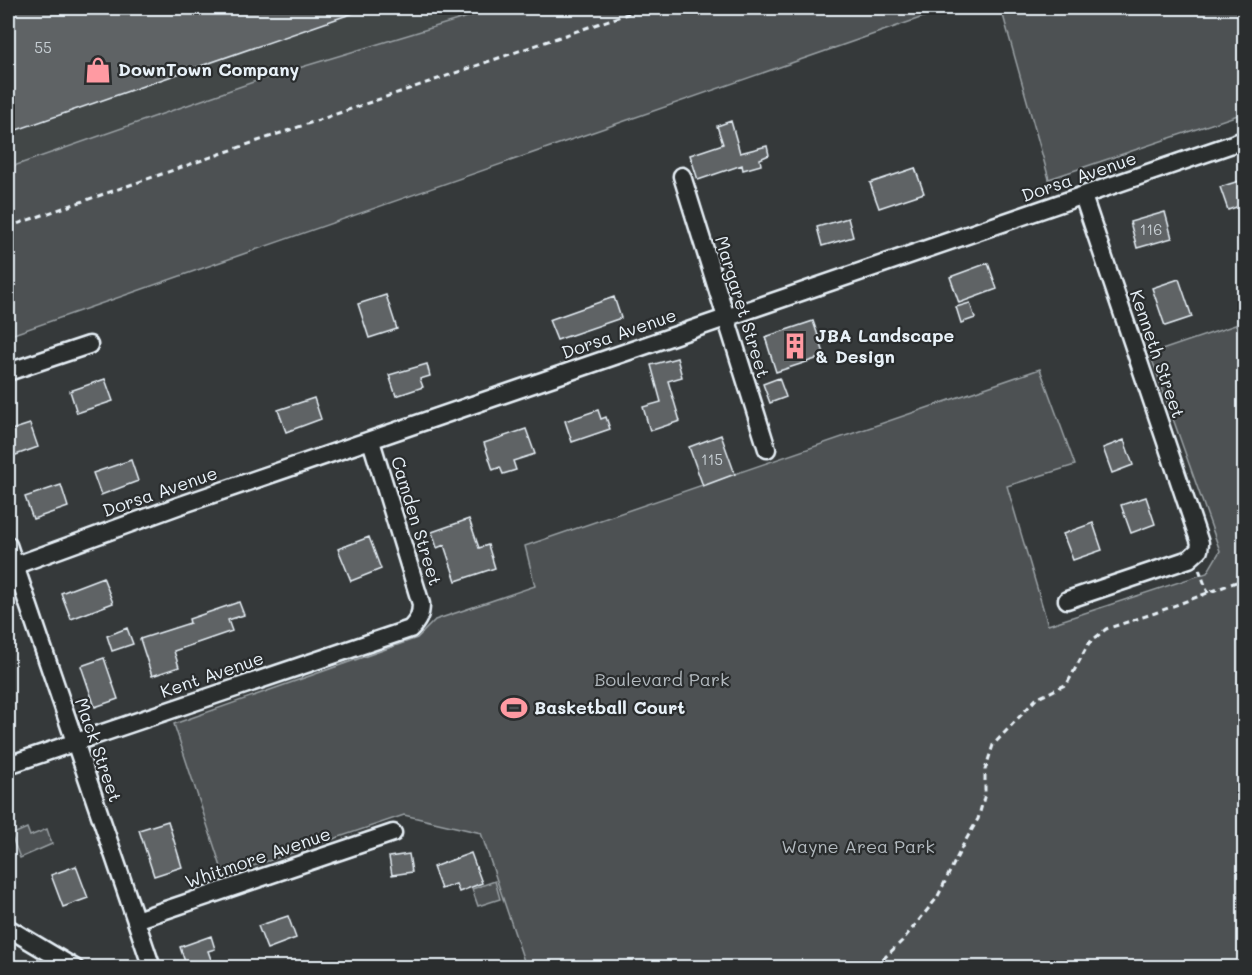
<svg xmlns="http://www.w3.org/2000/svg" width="1252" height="975" font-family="Mali,sans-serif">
<rect width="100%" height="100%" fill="#35393a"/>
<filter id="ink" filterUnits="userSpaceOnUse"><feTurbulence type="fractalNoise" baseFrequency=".0167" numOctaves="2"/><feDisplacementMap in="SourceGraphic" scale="12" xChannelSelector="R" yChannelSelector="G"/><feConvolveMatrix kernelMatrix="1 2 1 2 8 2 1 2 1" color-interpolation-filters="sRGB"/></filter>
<g filter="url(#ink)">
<!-- built -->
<path fill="#424647" d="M8 8H497L259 80 8 168Z"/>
<!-- green -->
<path fill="#4d5152" stroke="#9aa1a5" stroke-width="1.5" d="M497 8H949L8 336V168L259 80Z
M1001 8H1244V113L1049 179Z
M1244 322V967H526L481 833 404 815 224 876 174 724 417 638 435 620 535 586 525 546 1040 369 1075 465 1007 486 1048 625 1207 573 1220 551 1150 354Z
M27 828 30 836 47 829 52 844 20 858 11 835Z
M495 881 500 899 478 906 472 889Z"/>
<!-- building -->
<path fill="#5f6365" stroke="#e8f1f8" stroke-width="1.5" d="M8 8H361L362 10 8 133Z
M731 121 740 153 767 146 769 155 760 159 761 165 743 170 742 165 698 180 690 155 723 144 717 126Z
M915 168 924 193 879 208 870 183Z
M1245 179V204L1228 210 1220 187Z
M1165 212 1172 238 1137 248 1130 222Z
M848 218 853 237 822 246 817 227Z
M988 263 997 289 959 303 950 277Z
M1179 279 1192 317 1165 326 1152 288Z
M386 295 397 329 369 338 358 304Z
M614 297 621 318 557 340 549 320Z
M970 303 975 318 961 323 956 307Z
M813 321 825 356 776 372 765 337Z
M677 358 682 377 668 381 680 421 650 431 643 407 661 402 651 365Z
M427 364 430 376 420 379 423 387 396 396 389 375Z
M779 378 786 397 770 403 763 384Z
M105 379 113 401 77 413 70 391Z
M314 398 321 419 286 432 278 410Z
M598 410 601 419 606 417 610 429 572 442 565 421Z
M30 424 38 447 13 456 8 442V431Z
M526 429 535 454 513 461 516 470 503 474 500 467 493 470 484 443Z
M721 435 735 474 703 486 689 447Z
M1124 440 1133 465 1112 473 1103 448Z
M131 460 138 481 101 495 93 473Z
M61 485 68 507 33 519 25 497Z
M1146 497 1155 524 1131 533 1121 505Z
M469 519 479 548 488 545 495 568 456 581 444 545 437 548 432 532Z
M1093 523 1102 550 1073 560 1063 534Z
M369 537 381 569 351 581 338 549Z
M103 577 113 603 71 619 61 593Z
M239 602 244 615 228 620 232 631 174 651 179 667 152 676 140 639 190 623 189 619Z
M127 628 133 644 112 651 107 636Z
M104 658 118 699 95 707 81 666Z
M168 821 182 867 154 876 139 830Z
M471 853 482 883 459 892 456 884 441 889 433 867Z
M409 854 412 872 392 875 389 857Z
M76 866 88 898 63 907 51 875Z
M288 916 296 938 267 949 258 926Z
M211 936 215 949 208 951 214 968H189L187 961 185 962 180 947Z"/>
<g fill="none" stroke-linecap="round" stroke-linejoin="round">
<!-- street casing -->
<g stroke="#e8f1f8" stroke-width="21">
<path id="street" d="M682 176 767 449
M8 372 89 345
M8 545 152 968
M8 568 178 506 1244 140
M1067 600 1189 559 1199 550 1200 543 1083 196
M8 765 410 629C418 621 421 615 421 604L371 441
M136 920 393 833
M8 928 75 968"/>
</g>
<!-- path -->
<path stroke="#e8f1f8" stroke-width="3" stroke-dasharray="6 4.5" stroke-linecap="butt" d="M8 227 644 8
M1199 569 1208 593
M864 968 880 962 902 941 937 898 963 845 978 819 985 794V770L993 745 1036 699 1067 684 1089 643 1106 629 1155 613 1244 579"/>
<!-- street -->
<use href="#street" stroke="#2a2d2e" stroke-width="16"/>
</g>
</g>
<!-- icons -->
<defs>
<g id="shop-bare" transform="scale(2.07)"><path d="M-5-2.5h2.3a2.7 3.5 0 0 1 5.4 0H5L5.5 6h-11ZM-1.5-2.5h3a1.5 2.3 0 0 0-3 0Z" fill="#ff9aa2" stroke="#2a2d2e" stroke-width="2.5" paint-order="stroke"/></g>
<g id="building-bare" transform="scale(2.07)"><path d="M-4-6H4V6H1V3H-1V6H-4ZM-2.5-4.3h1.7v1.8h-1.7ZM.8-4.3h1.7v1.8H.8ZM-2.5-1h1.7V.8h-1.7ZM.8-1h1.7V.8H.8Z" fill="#ff9aa2" stroke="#2a2d2e" stroke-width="2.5" paint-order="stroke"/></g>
<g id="stadium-bare" transform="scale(2.07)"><path d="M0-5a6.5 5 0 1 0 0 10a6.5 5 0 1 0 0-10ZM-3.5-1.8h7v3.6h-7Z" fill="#ff9aa2" stroke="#2a2d2e" stroke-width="2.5" paint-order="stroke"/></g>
</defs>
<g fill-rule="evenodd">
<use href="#shop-bare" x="98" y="70"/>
<use href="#building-bare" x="795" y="346"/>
<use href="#stadium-bare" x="514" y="708"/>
</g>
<g text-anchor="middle" stroke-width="4.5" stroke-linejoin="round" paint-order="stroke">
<!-- number labels -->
<g font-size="15" fill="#c6ced3">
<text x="43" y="53">55</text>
<text x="1151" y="235">116</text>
<text x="712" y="465">115</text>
</g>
<!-- poi labels -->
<g font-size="18" font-weight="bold" fill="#e8f1f8" stroke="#2a2d2e" text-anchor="start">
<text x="118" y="76">DownTown Company</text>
<text x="815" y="342">JBA Landscape<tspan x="815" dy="21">&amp; Design</tspan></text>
<text x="534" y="714">Basketball Court</text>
</g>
<!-- street labels -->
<g font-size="18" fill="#e8f1f8" stroke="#2a2d2e">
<text transform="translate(1079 177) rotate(-19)" y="6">Dorsa Avenue</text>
<text transform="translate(742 307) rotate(73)" y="6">Margaret Street</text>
<text transform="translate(619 334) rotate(-19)" y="6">Dorsa Avenue</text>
<text transform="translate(1157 354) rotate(71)" y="6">Kenneth Street</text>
<text transform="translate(160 492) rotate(-19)" y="6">Dorsa Avenue</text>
<text transform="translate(416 521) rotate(73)" y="6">Camden Street</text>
<text transform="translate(212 675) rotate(-19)" y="6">Kent Avenue</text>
<text transform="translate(98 750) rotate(71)" y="6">Mack Street</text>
<text transform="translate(258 858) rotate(-19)" y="6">Whitmore Avenue</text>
</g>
<!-- park labels -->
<g font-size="18" fill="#b2b9be" stroke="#2a2d2e">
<text x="662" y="686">Boulevard Park</text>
<text x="858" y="853">Wayne Area Park</text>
</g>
</g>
<!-- margin -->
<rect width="1252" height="975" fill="none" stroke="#2a2d2e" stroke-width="30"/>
<rect x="15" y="15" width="1222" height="945" fill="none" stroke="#e8f1f8" stroke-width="2" filter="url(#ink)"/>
</svg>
